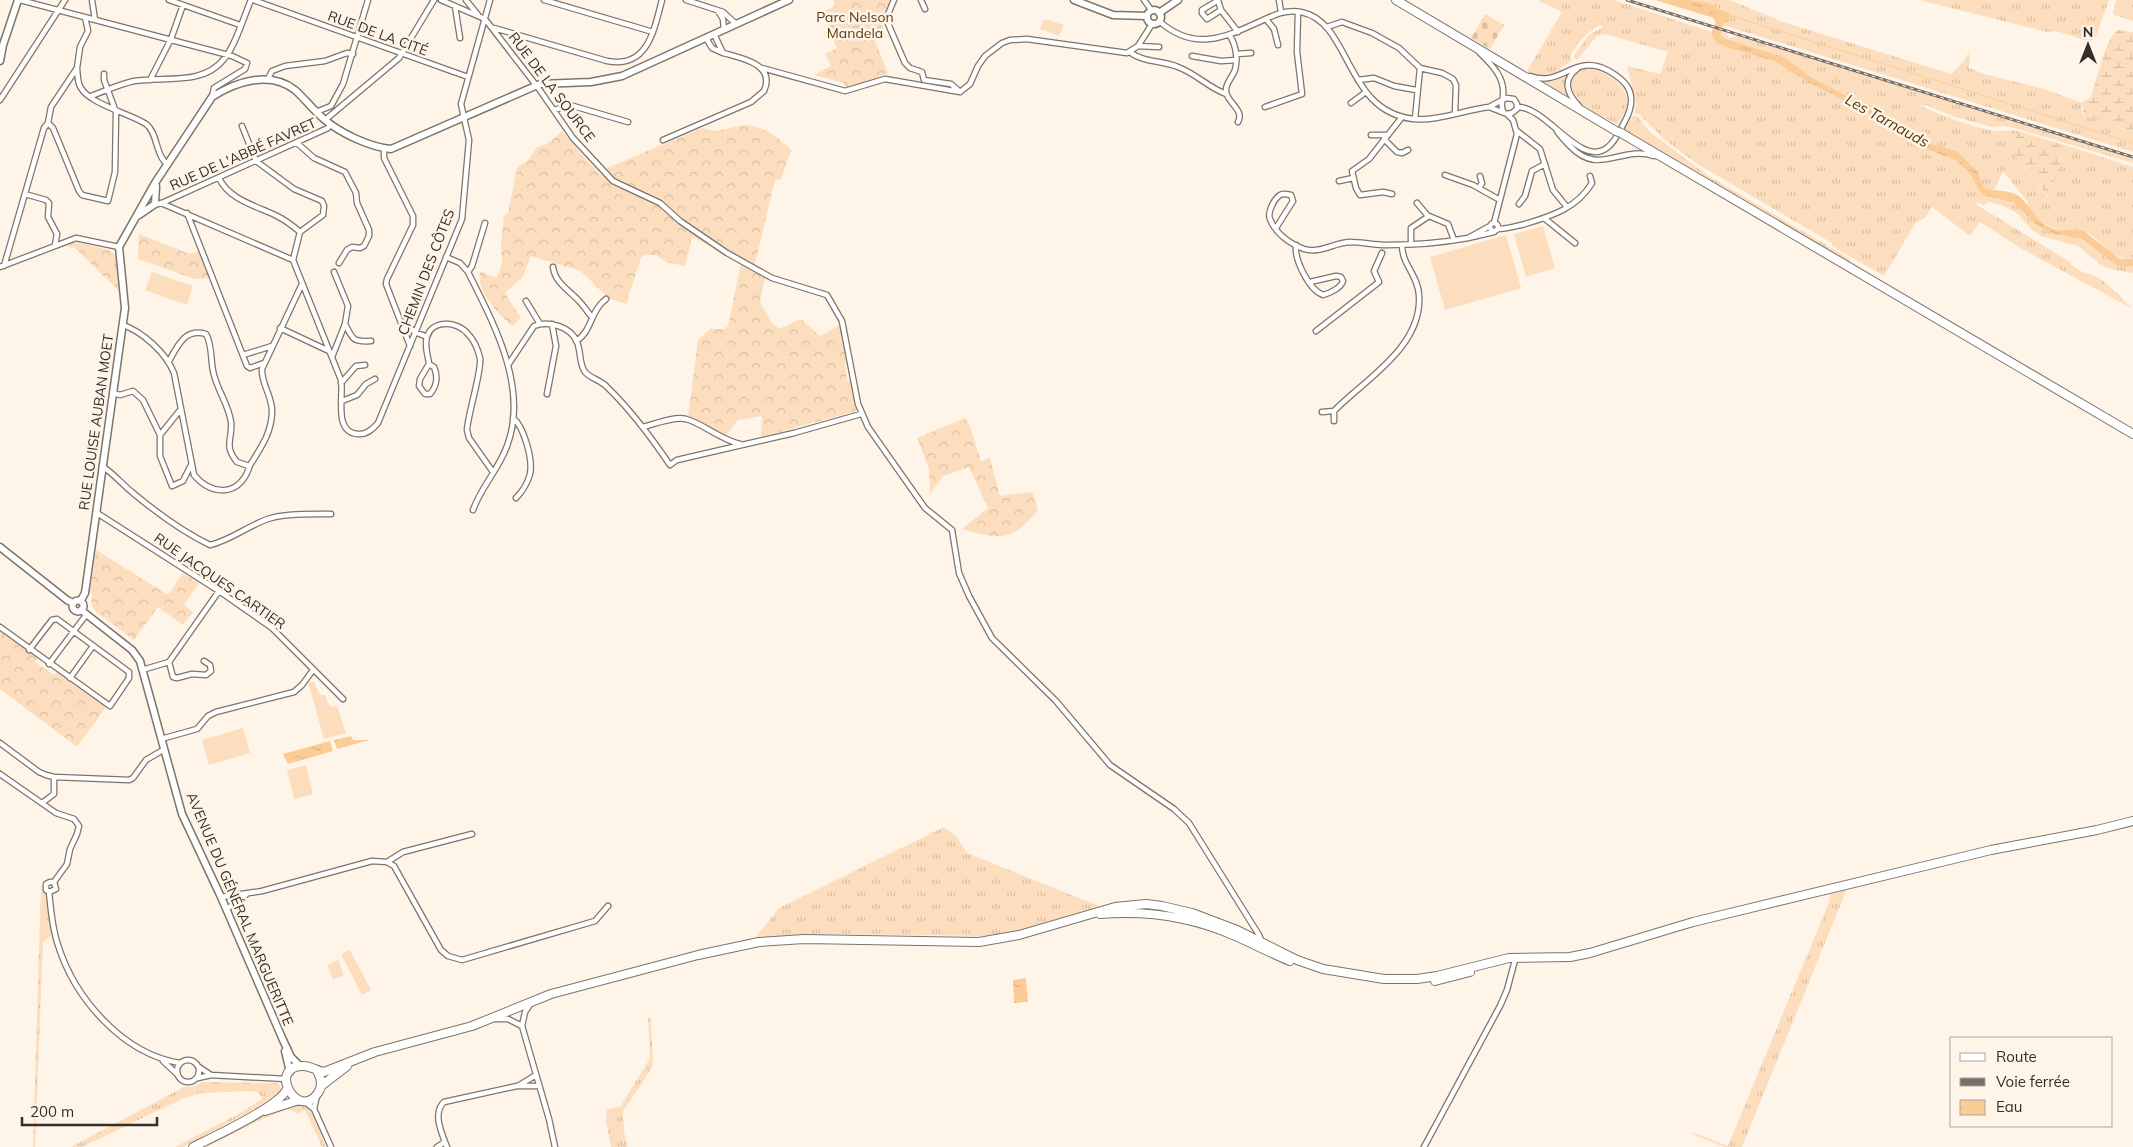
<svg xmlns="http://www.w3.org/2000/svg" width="2133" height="1147" font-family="Mulish,sans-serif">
<defs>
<pattern id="grass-tufts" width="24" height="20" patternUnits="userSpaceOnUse" patternTransform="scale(1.25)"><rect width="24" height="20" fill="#fcdebe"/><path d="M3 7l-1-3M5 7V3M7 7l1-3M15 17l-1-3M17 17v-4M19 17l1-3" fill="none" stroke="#d8bfa3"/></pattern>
<pattern id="forest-crowns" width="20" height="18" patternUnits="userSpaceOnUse" patternTransform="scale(1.25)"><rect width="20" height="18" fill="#fcdebe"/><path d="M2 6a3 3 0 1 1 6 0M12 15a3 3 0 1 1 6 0" fill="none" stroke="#d8bfa3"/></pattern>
<pattern id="wetland-marsh" width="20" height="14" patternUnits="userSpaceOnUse" patternTransform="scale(1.25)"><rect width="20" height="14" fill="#fcdebe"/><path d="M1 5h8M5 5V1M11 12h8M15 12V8" fill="none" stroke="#d8bfa3"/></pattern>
<pattern id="cemetery-stones" width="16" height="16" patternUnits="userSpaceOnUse" patternTransform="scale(1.25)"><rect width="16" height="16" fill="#fcdebe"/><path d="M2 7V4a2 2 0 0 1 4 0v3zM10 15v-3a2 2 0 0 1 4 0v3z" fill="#d8bfa3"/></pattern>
<pattern id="water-ripples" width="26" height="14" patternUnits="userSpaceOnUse" patternTransform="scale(1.25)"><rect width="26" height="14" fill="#fccc97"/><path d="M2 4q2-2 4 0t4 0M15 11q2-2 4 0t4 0" fill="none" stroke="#d8b082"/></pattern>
</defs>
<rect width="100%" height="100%" fill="#fef4e8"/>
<!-- grass -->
<path fill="url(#grass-tufts)" d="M1537 0H1614L1712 32 1711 35 1717 42 1725 47 1774 61 1808 82 1882 120 1927 149 1957 161 1970 174 1982 195 2016 204 2027 217 2050 233 2078 238 2116 265 2121 267 2133 266V273L2110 269 2101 265 2078 246 2041 236 2031 229 2017 213 2001 205 1989 202 1983 205 1976 202 1977 205 2070 262C2075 272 2087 272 2097 277 2112 286 2121 298 2133 309L2022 249 1980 222 1970 236 1932 207 1924 219 1916 222 1884 276 1832 246V243L1696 163 1664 139 1640 115 1635 113 1636 102 1627 66 1660 74 1668 52 1606 34 1597 36 1576 61 1574 55 1589 35 1603 27 1600 25C1587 32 1577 43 1570 56L1572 61 1560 68 1561 70C1550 76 1539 78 1527 71L1562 12Z
M1690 0H1730L1783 22 1951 74 1965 60 1968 53 1970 57 1969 68 1987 75 2044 89 2082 103V114L2133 133V152L1723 25 1728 21 1730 13 1718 9 1715 5Z
M1919 0H2109L2096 36 2091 41C2077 40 2061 28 2047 32Z
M2116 0H2133V21L2114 15 2113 12Z
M1721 32 1726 33 1729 38 1738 36 2133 158V163L2014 128 2004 126 1992 127 1955 117 1926 105 1920 106C1944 115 1969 127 1995 131 2003 132 2009 129 2018 131L2010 149 2049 199 2065 145 2133 167V259C2108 260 2104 239 2083 231 2079 229 2073 231 2068 231 2049 229 2037 221 2027 205L2028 202 2003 171 1994 191 1984 188 1978 172 1957 151 1924 142 1883 115 1811 77 1784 57 1725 39 1721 36Z
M1588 68C1617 74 1641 96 1617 124 1601 115 1564 102 1573 79 1575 71 1581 70 1588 68Z
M1570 71C1565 83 1564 91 1572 102L1538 81 1548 80Z
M1633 116H1637L1651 133 1707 175 1850 259 1849 264 1702 178 1625 130V126Z
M944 827 956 836 967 853 1099 906 1020 930 987 936 828 934 756 937 779 908Z
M41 886 47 894 52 934 43 942 35 1147H33Z
M1842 891H1846L1742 1147H1724L1694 1135 1692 1132 1728 1146 1830 900V894Z
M648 1018H651L653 1064 643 1082 623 1111 624 1132 628 1147H611L606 1121 607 1110 621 1106 650 1058Z
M202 1082 278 1083 282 1090 251 1111 183 1147H175L242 1112 263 1098 257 1092 250 1091 201 1093 184 1098 82 1147H71L184 1087 196 1086Z
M295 1102C317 1107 317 1128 326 1147H322L305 1110 298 1114 289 1109 262 1119 207 1147H200L261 1115Z"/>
<!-- forest -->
<path fill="url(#forest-crowns)" d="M833 0H891V2L882 15V20L880 21 886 37 875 41 888 73 855 86 845 87 844 83 814 75 831 66 825 54 837 48 822 12 835 6Z
M745 125C763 126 779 137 791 150L781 179 775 180 755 264 728 252 685 223 662 202 613 179 607 168 702 128 716 131Z
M562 131C576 147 590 167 607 179 630 196 661 198 678 224L680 223 712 247 692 237 685 266 666 262 656 255H645L641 258 626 304 608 298 581 271 531 256 523 277 505 293 521 318 512 326C498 313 476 292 480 271L496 278C505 265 501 257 501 244 502 234 503 225 504 216L508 213 517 168 528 160 537 148 550 142Z
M139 234 190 254 199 251 210 278 195 279 138 259Z
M76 242 109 250 116 256 120 292 75 248 69 247 68 244Z
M741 264 765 277 760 302 771 322 779 329 801 319 820 336 840 325 848 363 845 364 847 380H851L856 411 761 437 762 416 738 420 725 436 688 417 698 340 710 329H724L728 326Z
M965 418 970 426 981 461 990 458 1000 496 1032 492 1038 510C1012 542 1000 540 962 529L988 508 969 467 943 476 930 494 929 469 917 438Z
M96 550 168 595 183 573 199 583 184 605 193 612 183 625 158 607 134 640 96 612 91 604 92 594 90 592Z
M2 631 38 658 35 662 54 675 57 672 106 707 77 747 0 689V632Z"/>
<!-- wetland -->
<path fill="url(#wetland-marsh)" d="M2118 30 2133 32V133L2084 115 2082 103 2091 97C2097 80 2104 40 2118 30Z
M2018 131 2065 145 2050 199 2010 149Z"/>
<!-- cemetery -->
<path fill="url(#cemetery-stones)" d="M1485 14 1504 25 1490 49 1471 38Z"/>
<!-- garden -->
<path fill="#fcdebe" d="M1044 19 1064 25 1059 36 1040 29Z
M1543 226 1555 268 1526 277 1514 234Z
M1506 235 1521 288 1445 310 1430 257Z
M152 272 193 286 187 305 145 290Z
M308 682H314L320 695H325L330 707 337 706 346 733 324 739Z
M243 728 250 753 209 765 202 740Z
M306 765 313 794 294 799 287 770Z
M350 950 371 990 362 995 341 954Z
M338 960 344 975 333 980 327 965Z"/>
<!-- water -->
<path fill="url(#water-ripples)" d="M1655 0H1690L1708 3 1715 5 1718 9 1730 13 1728 21 1723 25 1715 22 1714 18Z
M1713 29 1721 32V36L1725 39 1784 57 1811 77 1883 115 1924 142 1957 151 1978 172 1984 188C1994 191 2006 190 2015 194 2029 201 2035 221 2051 228 2062 233 2076 227 2085 232L2120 259H2133V266L2121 267 2116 265 2081 239 2050 233 2034 223 2014 203 1982 195 1970 174 1957 161 1927 149 1882 120 1808 82 1774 61 1725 47 1717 42 1711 35Z
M351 736 353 740H369L337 749 334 740Z
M330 741 333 751 288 764 283 754Z
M1026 978 1028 1002 1014 1003 1013 980Z"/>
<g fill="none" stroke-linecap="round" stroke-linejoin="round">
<!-- stream -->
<path stroke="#fccc97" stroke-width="1" d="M1729 15 2133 143"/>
<!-- river -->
<path stroke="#fccc97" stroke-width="8" d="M1717 16 1720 21 1716 35 1719 40"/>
<!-- street casing -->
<g stroke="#7d746a" stroke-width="7">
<path id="street" d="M20 0 232 56 247 63 245 69 214 88 212 97
M92 0 95 20
M169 0 240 25
M253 0 468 77
M441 0 485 19 539 89 573 138 613 181 660 203 680 221 727 253 772 278 827 295 842 321 858 404 868 427 925 508 952 530 959 573 969 596 992 638 1056 701 1110 765 1174 809 1189 823 1259 935 1261 940
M466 0 478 15
M544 0 653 32
M686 0 723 12 736 24
M894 0 886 19 905 63 910 68 922 72 924 80 951 84 960 92
M921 0 925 9
M1144 0 1152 11
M1218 0 1221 10 1238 32
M1279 0 1281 12
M1217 1 1202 10V13L1207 19 1221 10
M455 6 460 38
M718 11 723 19 724 30
M1266 19 1274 29 1278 45
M1159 21C1194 52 1224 38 1261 21 1274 15 1286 9 1301 12 1352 22 1344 112 1414 119 1438 121 1465 110 1489 107
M1327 27 1342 22 1372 33 1399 48 1420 68 1442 73 1453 79 1456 85 1455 113
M494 28 607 61C648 69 654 30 662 0
M1230 36C1236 45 1238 59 1235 70 1232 78 1223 86 1227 95 1231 105 1244 111 1238 122
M706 38 712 48 723 53 714 34
M1138 46 1159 47
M1130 52C1142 62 1164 61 1178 67 1195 73 1209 88 1226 94
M1480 53C1491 64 1505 77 1503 95 1503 101 1500 104 1503 111
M1236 54 1251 53
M1192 56 1221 61 1236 60
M762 68 845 91 885 79 960 92 970 84 978 66 985 56 1002 43 1010 40 1027 39 1127 53 1138 46 1152 24
M77 69C78 76 77 82 81 88 90 104 131 114 146 124 158 133 155 155 168 165
M1577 69C1562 80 1567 94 1579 106
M268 79 272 71 285 66 325 61 347 53 353 54
M150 80 171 39 183 5
M1358 80 1374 78 1394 86 1416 90
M91 96C105 91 120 84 134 81 164 76 203 86 224 59 235 47 244 16 251 0
M1506 98 1514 99 1517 104V109L1512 113 1507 114 1489 107Z
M0 100 65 0
M1351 103 1366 92
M1265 107 1302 94 1297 52 1298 12
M1517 107C1547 106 1581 170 1608 147 1616 141 1620 130 1625 121 1631 110 1634 97 1627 86 1622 79 1616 75 1609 71 1574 52 1562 88 1530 76
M554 110 570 105 628 122
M316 112 331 106 343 84 368 0
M1415 119 1420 68
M325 120 399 58 434 0
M48 123 53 128 79 191 82 195 108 201 115 172 116 112 104 80V74
M242 126 256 161 294 189 322 201 324 206 323 215 300 232 293 260
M1517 131 1540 149 1553 190 1567 207
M1557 131C1561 137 1565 141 1570 146 1599 177 1621 145 1654 156
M1371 135H1388
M1384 139 1397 152 1402 153 1408 150
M663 140 751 102 764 91C776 64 741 58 723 53
M297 143 314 158 345 172 356 193 357 203 369 230V236L364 246 360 248 352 247 347 250 339 263
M384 149V158L413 216V225L387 279 386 284 410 346
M1445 175 1473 185 1500 200
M219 178C229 200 257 206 277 216 285 220 293 226 300 232
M1339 181 1353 178
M1479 188 1482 183 1480 176
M25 194 46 200 49 203 48 217 57 234 55 245
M1392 194 1383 192 1360 195 1356 188 1352 171 1369 159 1402 117
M161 203 293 260
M1417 203 1428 216
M1519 204 1525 196 1532 171 1545 164
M153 205 162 203 328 128 330 124
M187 213 247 366 250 368 264 363
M1544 218 1575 243
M1490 227a4 4 0 1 1 8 0a4 4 0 1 1-8 0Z
M1494 223 1517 134 1513 120 1507 114
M1490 226 1468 238 1494 232
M1276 228 1293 201 1291 195C1287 194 1283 193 1280 195 1274 199 1267 213 1270 219 1275 233 1290 244 1304 249 1319 254 1334 243 1349 242 1362 242 1374 245 1387 245 1414 245 1441 243 1468 238
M1498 229C1507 229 1516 226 1525 224 1552 216 1577 208 1592 183L1590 176
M1411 244V228L1429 216 1448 224 1454 240
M1296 245C1294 259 1309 290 1323 295 1330 293 1341 288 1343 281L1341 277 1336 276 1310 282
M446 257 460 263 468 272C494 324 529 388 507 446 499 469 481 487 473 510
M293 260 341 380C344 395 333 433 358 434 367 435 373 429 378 423L462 219 469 140 461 104 490 0
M4 266 44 128 48 123 51 107 77 68 80 47 88 31 85 17
M0 267 76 238 119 247
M553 267C555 283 569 290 579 301 583 305 587 311 591 316
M468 272 472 266 485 223
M526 301 540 324
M404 323 415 332 427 337
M345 324C353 340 353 342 371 341
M123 325C143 332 166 353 174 373L194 475C210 494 235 497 247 473 249 469 249 465 252 462 262 446 271 433 272 413 273 397 261 384 262 369L302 284
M280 328 329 351
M1316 331 1379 282 1374 271 1382 253
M576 341C592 332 590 311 606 299
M243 355 272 346
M332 357 345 324 348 306 334 272
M169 361C178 345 185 328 206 334 213 346 210 362 214 375 218 391 229 406 231 422 233 439 223 445 237 462L249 466
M429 364 420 379 419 386 425 394H430C437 386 438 376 434 367L429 364C428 355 424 346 427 337 432 319 458 321 468 334 474 340 478 350 480 358 482 371 468 413 467 430L469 438 493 472
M508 365 534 326C549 320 571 327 577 342 581 351 579 364 585 372 591 379 601 380 607 387 631 410 651 437 670 465L677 460 794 433 861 414
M341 383 356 366 365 365
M113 393 120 395 133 391 143 400 160 435V456L172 486 183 481 191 465
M547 394 556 346 552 324
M342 401 357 395 366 384 375 379
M1322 412 1334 411
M513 418C524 427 533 459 530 474 528 482 522 492 516 498
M1334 421V411C1364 380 1423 347 1419 295 1418 275 1402 265 1402 245
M643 427C655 424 674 416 686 419 704 424 719 439 740 444
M160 435 181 409
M102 466C114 474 122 484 133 493 157 513 183 532 210 545 232 540 250 524 271 518 287 513 314 514 331 514
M97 513 219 591 272 628 343 699
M0 627 110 706 129 678V672L57 619 52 620 29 650
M169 662 173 677 177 678 192 674 206 675 211 671 210 665 204 661
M49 664 86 615
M142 670 169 662 219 591
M70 678 93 646
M161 739 197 729 208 716 216 712 294 692 302 685 313 670
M0 743 39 772 46 775 54 777 129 780 133 778 146 760 163 750
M0 774 56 813 74 819 79 826 77 834 70 849 67 864 54 882H50L46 884V890L49 892
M42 803 54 794V777
M387 862 403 852 472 834
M54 882 56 889 49 892C51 910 52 928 58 945 75 999 123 1054 180 1063
M221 897 262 891 372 861 387 862 394 866 441 950 448 956 462 960 595 921 608 906
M227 909 247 894
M494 1019H508L522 1026 525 1012 531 1003
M522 1026 549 1119 555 1147
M177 1071a11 11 0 1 1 22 0a11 11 0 1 1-22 0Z
M163 1061 177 1074
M199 1067 211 1075
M198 1078 211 1075 286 1079
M518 1086 536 1075
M304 1101 314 1109 317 1095
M314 1109 331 1147
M437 1147 445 1142
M447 1147C442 1134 432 1113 444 1102L517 1086H539
M1424 1147 1500 1006 1507 990 1515 960"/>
</g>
<!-- secondary casing -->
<g stroke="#7d746a" stroke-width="9">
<path id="secondary" d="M1074 0 1113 15 1147 16
M1147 17a7 7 0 1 1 14 0a7 7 0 1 1-14 0Z
M1159 13 1178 0
M0 61 3 45 18 0
M139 215 155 204 156 186
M0 547 67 600 73 603
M81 600 85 593 125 308 119 247 155 183 212 97C235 82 270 70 295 90 305 99 314 111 325 120 342 134 370 147 391 149L540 84 591 82 622 76 789 0
M72.5 606a5.5 5.5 0 1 1 11 0a5.5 5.5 0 1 1-11 0Z
M81 610 132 650 140 661 182 814 221 897 283 1040 291 1057 300 1066
M285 1051 290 1072"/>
</g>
<!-- primary casing -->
<g stroke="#7d746a" stroke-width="10">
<path id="primary" d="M1396 0 1616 131
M1621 133 2133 434
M1100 914C1147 910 1190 916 1233 935 1252 943 1270 953 1290 961
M1435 981 1470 972
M317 1071C321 1078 323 1086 318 1093 298 1122 267 1067 302 1066 310 1065 316 1071 324 1072L375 1052 472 1026 551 994 698 955 759 942 804 939 979 942 1019 935 1115 907 1146 904 1162 906 1192 913 1237 930 1297 960 1323 969 1384 979H1417L1437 976 1509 958 1570 957 1590 953 1693 922 1991 850 2097 830 2133 821
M321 1086 347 1066
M265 1111 299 1100
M193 1147C213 1137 279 1107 287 1089"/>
</g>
<!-- street -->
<use href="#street" stroke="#fff" stroke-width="4.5"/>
<!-- secondary -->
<use href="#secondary" stroke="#fff" stroke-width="6"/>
<!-- primary -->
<use href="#primary" stroke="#fff" stroke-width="8"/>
<!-- rail casing -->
<g stroke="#746f68" stroke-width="3">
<path id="rail" d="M1627 0 2133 157"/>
</g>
<!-- rail -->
<use href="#rail" stroke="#fef4e8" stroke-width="1" stroke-dasharray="4" stroke-linecap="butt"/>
<!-- primary-bridge casing -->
<g stroke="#7d746a" stroke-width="10" stroke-linecap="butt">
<path id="primary-bridge" d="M1616 131 1621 133"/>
</g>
<!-- primary-bridge -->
<use href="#primary-bridge" stroke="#fff" stroke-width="8"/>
</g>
<g text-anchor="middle" stroke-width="5" stroke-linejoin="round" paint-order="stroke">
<!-- park labels -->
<g font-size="14" fill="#5a3b12" stroke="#fef4e8">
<text x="855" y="22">Parc Nelson<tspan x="855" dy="16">Mandela</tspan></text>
</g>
<!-- street labels -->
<g font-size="14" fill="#322f2a" stroke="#fef4e8">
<text transform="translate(378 33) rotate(20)" y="5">RUE DE LA CITÉ</text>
<text transform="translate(552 87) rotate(53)" y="5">RUE DE LA SOURCE</text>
<text transform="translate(243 154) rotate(-24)" y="5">RUE DE L'ABBÉ FAVRET</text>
<text transform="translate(426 272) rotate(-69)" y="5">CHEMIN DES CÔTES</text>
<text transform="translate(96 422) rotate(-82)" y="5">RUE LOUISE AUBAN MOET</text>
<text transform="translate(220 581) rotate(35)" y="5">RUE JACQUES CARTIER</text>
<text transform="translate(240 909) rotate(67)" y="5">AVENUE DU GÉNÉRAL MARGUERITTE</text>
</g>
<!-- water labels -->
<g font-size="15" font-style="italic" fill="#54360b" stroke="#fef4e8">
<text transform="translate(1887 121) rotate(29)" y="5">Les Tarnauds</text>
</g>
</g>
<!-- legend -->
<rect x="1950" y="1037" width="162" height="90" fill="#fef4e8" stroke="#aca59c"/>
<rect x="1960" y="1053" width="25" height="8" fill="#ffffff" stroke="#aca59c"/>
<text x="1996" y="1062" font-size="15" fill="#322f2a">Route</text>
<rect x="1960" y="1078" width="25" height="8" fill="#746f68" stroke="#aca59c"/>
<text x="1996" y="1087" font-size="15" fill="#322f2a">Voie ferrée</text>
<rect x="1960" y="1100" width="25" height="15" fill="url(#water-ripples)" stroke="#aca59c"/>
<text x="1996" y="1112" font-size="15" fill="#322f2a">Eau</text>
<!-- north arrow -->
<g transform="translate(2088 45)" stroke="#fef4e8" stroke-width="4" paint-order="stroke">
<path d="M0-4L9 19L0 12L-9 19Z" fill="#322f2a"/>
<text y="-8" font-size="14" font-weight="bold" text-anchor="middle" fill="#322f2a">N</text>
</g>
<!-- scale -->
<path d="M22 1117v8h135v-8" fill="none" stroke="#322f2a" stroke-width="2.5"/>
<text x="30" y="1117" font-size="15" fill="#322f2a" stroke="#fef4e8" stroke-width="4" paint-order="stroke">200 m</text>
</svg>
